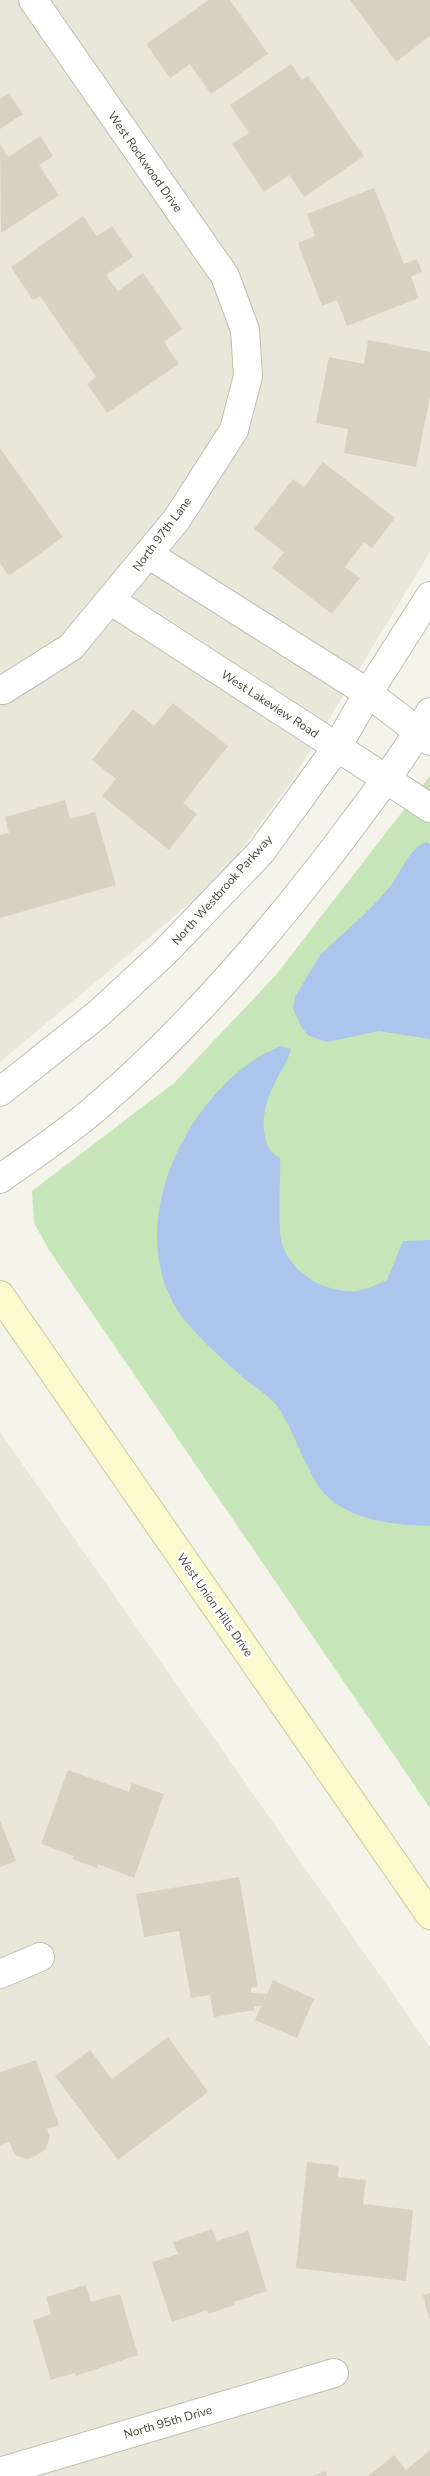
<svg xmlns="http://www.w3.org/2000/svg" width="430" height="2476" font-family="'Nunito Sans',sans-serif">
<rect width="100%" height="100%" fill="#f4f4eb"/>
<!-- residential -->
<path fill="#e8e7da" d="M0 0H430V552L291 782 221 877 0 1062Z
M0 1432 430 2047V2476H0Z"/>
<!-- green -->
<path fill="#c6e5b8" d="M430 776V1808L49 1250 34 1223 32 1191 174 1083 275 976Z"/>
<!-- water -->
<path fill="#adc4ec" d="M427 842 430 844V1039L379 1031 327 1042 309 1036 302 1028 293 1009 295 997 320 955C342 934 383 900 397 876 405 863 412 847 427 842Z
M281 1046 291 1049C289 1058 284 1065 280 1073 269 1093 260 1114 265 1137 267 1147 271 1154 280 1158 281 1180 277 1223 282 1243 290 1271 319 1289 346 1291 360 1293 374 1286 387 1280L403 1241 430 1240V1526C395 1525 350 1521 324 1493 317 1485 310 1471 305 1461 296 1443 289 1423 278 1407 270 1396 256 1388 246 1380 225 1361 202 1342 184 1319 116 1233 188 1083 281 1046Z"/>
<!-- building -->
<path fill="#d5d2c1" d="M209 0H230L268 54 211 94 190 64 170 78 146 44Z
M350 0H430V36L396 62Z
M291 64 302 80 308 76 364 156 304 197 289 175 264 192 232 144 249 133 230 105Z
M9 93 23 114 0 129V99Z
M40 136 53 156 39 165 59 195 1 233 0 144 8 157Z
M374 188 404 264 417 259 422 272 411 277 419 298 347 326 337 300 322 306 298 243 315 236 307 214Z
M83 216 97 236 112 226 133 257 106 275 118 291 143 273 182 329 164 342 179 364 107 413 87 384 96 377 40 296 33 300 11 267Z
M368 340 430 352V397L416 467 344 453 348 429 316 423 329 357 364 364Z
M0 448 63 537 9 576 0 563Z
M323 462 395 518 372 548 364 542 345 567 360 578 332 614 272 568 284 552 254 529 293 479 304 487Z
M173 703 228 746 183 803 197 814 169 850 102 796 116 779 92 760 133 709 154 726Z
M65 800 70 819 95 812 116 885 0 918V835L9 833 5 817Z
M68 1770 129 1792 132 1783 164 1794 134 1878 98 1864 97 1868 72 1859 74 1856 41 1844Z
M0 1821 16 1861 0 1867Z
M239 1877 258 1987 251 1988V1993L267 1994 273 1980 314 1999 297 2038 255 2020 261 2006H254V2010L214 2017 210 1995 191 1998 179 1931 144 1937 136 1894Z
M168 2037 208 2092 118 2160 55 2076 90 2050 112 2079Z
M36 2060 59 2125 47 2129 50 2137 46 2149 34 2157 27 2159 15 2155 9 2142 0 2145V2072Z
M307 2162 339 2166 338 2177 366 2180 363 2204 413 2210 406 2281 296 2268Z
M212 2229 217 2241 248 2231 267 2291 234 2302 235 2305 208 2314 207 2310 172 2322 152 2262 178 2254 173 2242Z
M86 2285 91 2302 120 2294 138 2355 76 2376 75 2373 51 2380 33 2320 51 2314 46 2297Z
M430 2293V2318H429L423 2295Z
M430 2450V2476H368L394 2455 406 2470Z
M326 2471 327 2476H312Z"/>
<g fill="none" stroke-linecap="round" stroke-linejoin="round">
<!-- minor casing -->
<g stroke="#bfbdae" stroke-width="30">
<path id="minor" d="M148 554 368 693
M110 600 337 747
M0 689 3 690 71 647 177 519 234 430 248 376 245 330 225 276 33 0
M0 1974 40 1957
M3 2471 334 2373"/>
</g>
<!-- tertiary casing -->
<g stroke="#bfbdae" stroke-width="30">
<path id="tertiary" d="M368 693 430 741
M337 747 430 808
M0 1092 98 1014 165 952 261 852 337 747 368 693 430 596
M0 1179C32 1156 67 1133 97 1107 187 1030 265 939 337 845 369 802 403 759 430 712"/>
</g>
<!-- secondary casing -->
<g stroke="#cac99a" stroke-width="30">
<path id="secondary" d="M0 1295 430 1915"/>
</g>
<!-- minor -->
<use href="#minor" stroke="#fff" stroke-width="28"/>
<!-- tertiary -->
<use href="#tertiary" stroke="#fff" stroke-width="28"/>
<!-- secondary -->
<use href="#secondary" stroke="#fbfacf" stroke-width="28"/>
</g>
<g text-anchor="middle" stroke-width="5" stroke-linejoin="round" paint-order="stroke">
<!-- street labels -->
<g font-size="12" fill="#484639" stroke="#fff">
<text transform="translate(145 162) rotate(55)" y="4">West Rockwood Drive</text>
<text transform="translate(162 534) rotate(-53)" y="4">North 97th Lane</text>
<text transform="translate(270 704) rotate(33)" y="4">West Lakeview Road</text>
<text transform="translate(222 890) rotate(-48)" y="4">North Westbrook Parkway</text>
<text transform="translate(215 1605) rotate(55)" y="4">West Union Hills Drive</text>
<text transform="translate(168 2422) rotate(-16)" y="4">North 95th Drive</text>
</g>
</g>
</svg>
